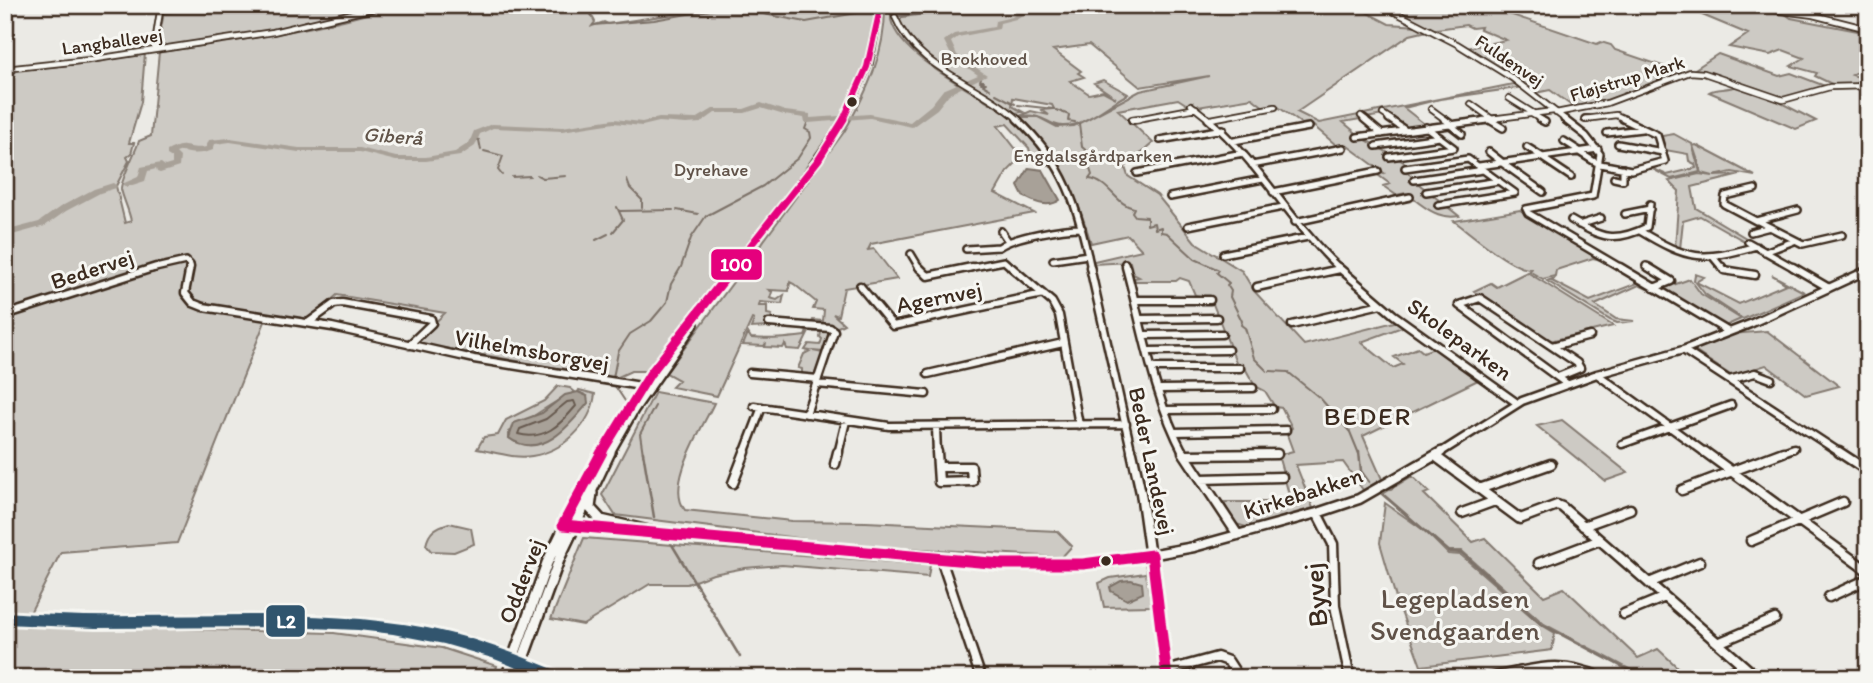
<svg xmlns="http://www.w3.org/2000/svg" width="1873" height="683" font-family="Itim,sans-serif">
<rect width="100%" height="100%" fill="#ebeae5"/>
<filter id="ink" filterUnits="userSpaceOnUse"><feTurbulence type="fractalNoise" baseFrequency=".0143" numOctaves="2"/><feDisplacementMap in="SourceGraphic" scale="14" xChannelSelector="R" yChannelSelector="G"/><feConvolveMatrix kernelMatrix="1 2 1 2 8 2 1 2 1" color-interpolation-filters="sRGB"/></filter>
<g filter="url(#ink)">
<!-- green -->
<path fill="#cdcac4" stroke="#847a71" stroke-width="2" d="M241 5H382L273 31 157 47 164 13Z
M399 5H586L595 22 592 26 604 22 608 24 720 7 758 11 797 5H876C879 64 840 118 809 165L645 371H631L616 378 414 343 445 313 337 295 307 321 268 314 177 543 61 552 30 613 5 610V71L91 63 145 53 141 102 129 143H134L131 154 127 157 129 161 116 186 125 223 131 221C129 210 123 199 121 189 120 182 136 151 139 141L151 136 159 52C240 41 320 29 399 5Z
M885 5H891C891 10 891 17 891 20 902 61 980 93 1013 118 1028 131 1040 148 1052 164L1048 165 1041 160 1031 157 1029 148 1007 124 998 126 1022 157 1007 172 995 193 1034 213 871 244 868 250 874 249 897 279 844 288 838 316 833 314 844 324 838 327 811 324 813 320 823 321 824 310 813 309 816 302 794 284 790 282 789 291 769 290 772 292 770 298 777 300 784 295 782 304 760 302 759 306H767V314L772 315 768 327 751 328 754 320 752 319 717 396 672 387 679 380 666 373 844 132C867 92 886 52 885 5Z
M895 5H982L899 16 896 15Z
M991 5H1121L1126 8 1138 5H1379L1360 9 1389 24 1418 26 1427 31 1410 35 1297 112 1319 123 1518 83 1523 87 1440 99 1404 108 1427 126 1405 129 1383 115 1343 122 1361 137 1407 164 1404 170 1413 177 1410 181H1415L1425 189 1424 194 1430 193 1459 216C1437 220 1423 206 1406 193L1396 195 1383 186 1390 184 1378 175 1384 173 1379 169 1345 144 1336 145 1310 123 1302 124 1277 106 1265 108 1252 98 1192 108 1178 99 1118 110 1153 143 1125 167 1128 176 1157 195 1195 242 1242 271 1254 291 1304 345 1398 321 1405 326 1361 342 1393 368 1403 364 1394 357 1418 348 1423 352 1434 348 1478 380 1363 436 1382 479 1363 490 1343 462 1296 465 1313 508 1246 527 1236 524 1223 502H1281L1290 498 1278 455 1293 451 1286 432 1292 428 1282 408 1275 407 1265 391 1255 386 1246 370 1236 362 1211 299 1195 295 1189 281 1180 278 1176 281H1135L1134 278 1139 277 1133 274 1130 262 1094 264V261L1142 250 1128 235 1091 243C1073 185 1063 161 1019 117H1038L1057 127 1074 126 1140 91 1209 76 1140 87 1089 45 1053 50 1081 71 1078 73 1084 77 1070 81 1089 94 1103 91 1116 98 1094 83 1103 80 1128 94C1108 104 1085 127 1062 126 1047 125 1044 113 1020 116L1031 111 1049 115 1042 110 1054 109 1052 105 1013 98 1012 106 1023 112 1015 113C1004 106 994 97 983 91 944 66 924 62 899 20L903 17Z
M1385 5H1483L1597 44 1601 42 1611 45 1615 50 1683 73 1612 101 1576 109 1550 90 1536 93 1467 48 1506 40 1480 29 1481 27 1472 28 1466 25 1429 30Z
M1678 5H1728L1782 12 1791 18 1868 33V69L1864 68 1852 75 1862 78 1859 81 1866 85 1836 86 1815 76 1817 73 1791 66 1804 58 1783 50 1770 55 1729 47 1748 34Z
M1718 54 1779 76 1791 73 1825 86 1785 99 1775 98 1695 69Z
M1737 86 1784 102 1781 103 1816 121 1796 129 1709 92C1715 88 1727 90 1737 86Z
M1674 134 1692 144 1700 172 1671 179 1649 167 1667 175 1696 168 1695 164 1689 161 1688 154 1665 150 1662 136Z
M1696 145 1755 176 1732 172 1714 176 1740 175 1692 187 1696 208 1751 241 1746 242 1700 216 1683 221 1680 249 1675 248 1679 191 1669 181 1699 174 1713 176 1702 173 1693 146Z
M1520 210 1601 260 1593 258 1556 270 1555 276 1543 279 1529 271 1532 269C1513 271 1471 233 1454 221Z
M1527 272 1610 324 1613 326 1550 341 1474 291 1491 283 1497 287Z
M1695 274 1704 277 1696 282 1739 304 1786 284 1772 275 1804 292 1743 319 1705 294 1694 280Z
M1555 278 1552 281 1590 301 1640 282 1671 300 1639 285 1595 305 1616 319 1634 321 1617 323 1610 320 1547 281Z
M1690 279 1701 294 1741 319 1723 327 1659 290Z
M804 328H811L800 350 787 349 785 344 783 348 765 347 766 343 764 346 743 345 748 333 751 338C771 340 788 338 805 336L807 331 803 330Z
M815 328 827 331 829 334 823 352 813 351 823 353 815 374H802V369L798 368 804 354 810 351 805 350 809 344 820 345 822 339 820 337 821 332H814Z
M1767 331 1839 386 1806 395 1766 365 1732 376 1693 350 1731 334Z
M558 386 570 388 576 393C560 396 526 422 509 432V438L515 442 540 443 587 396 578 392 579 390 595 394C591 426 563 451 532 456 515 459 494 452 477 449L484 437 498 435 506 420 544 401Z
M655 392 714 403C702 429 665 485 685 510L792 521 866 522 1057 531 1072 546 1062 557 854 545 615 515 602 495Z
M1562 420 1628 473 1605 481 1537 426Z
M1412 476 1429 492 1424 494 1473 542 1485 538 1544 596 1564 588 1638 658 1658 649 1689 678H1646L1544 624 1462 551H1449L1383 494Z
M1385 503 1425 531 1448 554 1461 555 1540 624 1555 633 1552 650 1421 666 1396 598 1380 543Z
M449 523 471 528 474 544 454 552 431 551 426 545C429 531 436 527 449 523Z
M584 538 930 565 928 577 782 565 745 568 713 574 687 584H650L583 625 551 619Z
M1146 573 1151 606 1104 607 1099 583 1110 578Z
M5 625 334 633 442 648 497 666 494 678H5Z"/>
<!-- water -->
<path fill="#a8a198" stroke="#7c7167" stroke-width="2" d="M1029 168 1043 170 1060 200C1047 209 1035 202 1023 196L1018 186Z
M578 392 587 396 588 403C570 425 541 461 509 438L514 423 542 413 565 395Z
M1131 580 1142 583 1143 593 1127 600 1111 591 1110 587 1121 581Z"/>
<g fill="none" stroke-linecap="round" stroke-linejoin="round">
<!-- shore -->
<path stroke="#675a4f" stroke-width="2" d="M574 401 576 406C560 425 544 441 518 434L520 429 546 419 567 402Z"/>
<!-- stream-far1 -->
<path stroke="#7c7167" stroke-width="2" d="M593 25 654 20 727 7 806 22 862 12 872 7
M981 78 980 81H984L981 83H986L983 85 990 89
M996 94 1015 104
M1018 105 1054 109
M1056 110 1069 115 1068 121 1075 122
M1079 124 1082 147 1089 153 1082 154 1091 158 1083 166 1090 169 1092 175 1089 179C1109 181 1116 205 1134 208L1132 212 1135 216 1147 217V225L1154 223 1155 229 1161 227V232L1167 233 1195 259 1219 270 1217 273 1229 283 1227 285 1231 291 1230 297 1242 321 1241 325 1245 328 1254 358 1267 371
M475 139 479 140 481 150
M484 151 503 156 498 170 502 175
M537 175 543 178 566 176
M512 177 530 176
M627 180 630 188 642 200V208
M677 210 698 214
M620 211 673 210
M613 232 623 220 617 207
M596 240 608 234
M1270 371 1288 372 1320 398 1350 432 1359 454
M613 378 618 352 630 334 651 321 667 302 671 284 681 267 691 238 706 216 763 186 798 158 811 138 810 132 805 129 808 121
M615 386 625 401
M643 454 640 434 655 406"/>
<!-- stream -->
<path stroke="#7c7167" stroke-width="2.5" d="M643 452 654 517
M1359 452 1361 471 1369 482
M1382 494 1449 552 1462 553 1541 624 1643 678
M671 543 740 657"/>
<!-- river -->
<path fill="#a8a198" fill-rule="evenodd" d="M1044 5H1062L1027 12 1016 19 1000 23 999 29 958 37 951 42 957 55 987 75 949 94 937 109 912 127 870 118 808 123H805L804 118 784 115 761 108 745 113H715L701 123 686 124 659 122 642 126 614 123 562 131 493 128 480 134 475 146 460 156 426 161H396L360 152H299L230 142 215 144 213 150C203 154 192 155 182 151L176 153 180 157 179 167 160 173 157 172 156 169 148 171 145 181 126 187 122 184 138 177 141 167 161 163 165 166 172 164V158L167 155V151C172 149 178 145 184 146 192 147 198 149 206 147L209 140 230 138 299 148H360L396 157H426L455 152 469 143 474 131 492 124 562 127 614 119 642 122 659 118 696 119 713 109H744L761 103 785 111 810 114V118L870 114 910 122 931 105 943 90 978 75 952 57 944 41 945 40 954 34 994 27 995 21 1012 17 1023 9Z
M113 183 117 186 116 188 100 193 66 211 45 226 5 237V231L39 222 60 207 94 189Z"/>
<!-- minor-far3 casing -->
<g stroke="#3b2a1e" stroke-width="8">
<path id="minor-far3" d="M1381 5 1457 44 1512 78 1566 120
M1734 5 1813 15 1868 29
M895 17C917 70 979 83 1019 120
M154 49 161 5
M5 69 89 60 273 32 387 5
M1509 98 1533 113
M1471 104 1492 119
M1191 105 1210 120
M1431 109 1446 120
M1530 113 1542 120
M1556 113 1607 103 1690 72 1704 73 1783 100 1830 87 1868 86
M1383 114 1392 120
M1361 116 1366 120
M1211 119 1275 107
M1488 119 1490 120
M1585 119 1616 115 1627 120
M1132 120 1196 108
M1483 120 1554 111"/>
</g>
<!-- minor-far2 casing -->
<g stroke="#3b2a1e" stroke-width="10">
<path id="minor-far2" d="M1017 119C1066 164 1077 206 1091 269
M1208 119C1259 162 1291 223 1340 269
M1364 119 1382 134
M1389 119 1405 130
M1444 119 1451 124
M1488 119 1503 128
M1539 119 1545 122
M1564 119 1586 136 1600 154 1593 196 1526 209 1528 213 1623 269
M1585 119H1588
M1132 120 1139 119
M1449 124 1462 134
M1607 133 1642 129
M1357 137 1496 119
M1160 140 1223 129
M1234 141 1309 127
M1564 141 1581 152
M1618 144 1663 152
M1376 146 1440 137
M1527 147 1543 157
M1489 152 1503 163
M1579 152 1595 162
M1389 157 1454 148 1426 127
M1541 157 1571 177
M1502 163 1543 192
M1600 164 1631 170 1665 161 1657 135 1623 119
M1252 165 1343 148
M1479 166 1598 149
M1405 168 1468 159 1515 193 1438 205
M1137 173 1243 153
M1614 178 1623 180V168
M1414 180 1483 170
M1755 189 1725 196 1724 204 1756 221 1798 210
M1273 192 1378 171
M1426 192 1499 181
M1170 197 1263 179
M1625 214 1650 209
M1571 220C1602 238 1614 243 1647 227L1650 204
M1758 221 1803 244 1842 235
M1295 222 1410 197
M1579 225 1601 218
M1188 226 1283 207
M1001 231 1008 241
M1640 231C1688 260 1702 262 1756 246
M1751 232 1770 227
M1748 242 1796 269
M999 247C1014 236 1063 228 1082 228
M966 249 999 247
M1765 252 1794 241
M911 254 920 269
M1223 254 1308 237
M1713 257 1723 269
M1053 260 1088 255
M1125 263 1127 269
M1646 266 1651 269
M151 269 186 261 190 265 189 269
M963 269 1004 261 1013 269"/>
</g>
<!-- minor-far1 casing -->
<g stroke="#3b2a1e" stroke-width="11">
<path id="minor-far1" d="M190 267 185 293 193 303 203 307 332 327 474 359 647 387
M919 267 928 276 972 267
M1011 267 1052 302 1059 315 1079 425
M1090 267 1132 454
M1126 267C1143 330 1153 396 1184 454
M1338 267 1394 315 1517 403
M1620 267 1729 332
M1648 267 1671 281 1654 288
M1722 267 1724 270 1755 275
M1793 267 1829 288
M860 286 893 326 1043 294
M1257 287 1340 269
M1136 300H1210
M5 315 156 267
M1140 319 1217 318
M308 323 334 304 342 303 431 319 432 323 409 345
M769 323 830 328 834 331 806 414
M1292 325 1381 304
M1145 335 1222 334
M1552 346 1590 336
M1683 350 1842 454
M1149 351 1228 350
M1154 368H1240
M750 373 818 379
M928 374 1063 343
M1597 374 1707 454
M1558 377 1580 368 1577 363 1480 298 1459 305 1567 384
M1729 380 1755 373 1771 379
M817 384 926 394
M1159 389 1253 388
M754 406 889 426 1126 424
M1165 410 1272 409
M936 427 937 454
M1174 432 1286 430
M1622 444 1731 405
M744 454 762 407
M838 454 846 421
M1438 454 1522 401 1597 374 1683 350 1750 324 1868 270
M1778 454 1794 448"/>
</g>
<!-- minor casing -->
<g stroke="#3b2a1e" stroke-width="13">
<path id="minor" d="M937 452 938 467
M1132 452 1141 493 1167 678
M1183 452 1238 535
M1705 452 1868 571
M1839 452 1868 471
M1185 455 1277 454
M1435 456 1520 519 1557 505 1562 507 1758 678
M835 464 838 452
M938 467H971L972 481 939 482Z
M1201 479 1282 477
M733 483 745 452
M1479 489 1551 464
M1682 490 1783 452
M1317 513 1333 544 1335 606 1350 678
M1462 513 1495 501
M572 526 635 531
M1583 526 1630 509
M659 533 1002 564 1111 562 1194 547 1317 513 1359 499 1441 452
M1751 541 1843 502
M941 559 981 678
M1539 563 1600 540
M1649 583 1700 562
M1829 597 1868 579
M1624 614 1665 597
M1718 643 1775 619
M1166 671 1217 657 1228 661 1239 678
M1488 678C1534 670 1558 658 1602 678
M1718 678 1744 666
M1858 678 1862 676"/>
</g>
<!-- major-far3 casing -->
<g stroke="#3b2a1e" stroke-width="8">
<path id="major-far3" d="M844 120 870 63 881 5"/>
</g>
<!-- major-far2 casing -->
<g stroke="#3b2a1e" stroke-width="10">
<path id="major-far2" d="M732 269 798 186 845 119"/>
</g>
<!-- major-far1 casing -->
<g stroke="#3b2a1e" stroke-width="12">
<path id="major-far1" d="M600 454 658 363 733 267
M609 454 634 410 694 324"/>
</g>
<!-- major casing -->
<g stroke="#3b2a1e" stroke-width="14">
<path id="major" d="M592 493 590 508 601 520 662 534
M506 678 547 563 601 452
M516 678 560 557 610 452"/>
</g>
<!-- minor-far3 -->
<use href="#minor-far3" stroke="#f6f6f2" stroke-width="4.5"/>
<!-- minor-far2 -->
<use href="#minor-far2" stroke="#f6f6f2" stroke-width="5"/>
<!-- minor-far1 -->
<use href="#minor-far1" stroke="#f6f6f2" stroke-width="6"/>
<!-- minor -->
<use href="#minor" stroke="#f6f6f2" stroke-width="8"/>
<!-- major-far3 -->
<use href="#major-far3" stroke="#f6f6f2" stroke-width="4.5"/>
<!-- major-far2 -->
<use href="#major-far2" stroke="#f6f6f2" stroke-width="6"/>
<!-- major-far1 -->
<use href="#major-far1" stroke="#f6f6f2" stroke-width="7"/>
<!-- major -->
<use href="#major" stroke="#f6f6f2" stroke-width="9"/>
<!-- bus-1-far3 casing -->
<g stroke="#f6f6f2" stroke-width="10">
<path id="bus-1-far3" d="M843 120 867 67 881 5"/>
</g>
<!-- bus-1-far2 casing -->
<g stroke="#f6f6f2" stroke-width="11">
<path id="bus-1-far2" d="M732 269 819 159 844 119"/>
</g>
<!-- bus-1-far1 casing -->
<g stroke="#f6f6f2" stroke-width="14">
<path id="bus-1-far1" d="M601 454 650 374 734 267"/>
</g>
<!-- bus-1 casing -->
<g stroke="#f6f6f2" stroke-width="17">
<path id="bus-1" d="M602 452 563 525 1002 564H1083L1152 555
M1152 555 1167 678"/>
</g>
<!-- bus-1-far3 -->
<use href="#bus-1-far3" stroke="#e5007d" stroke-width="6"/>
<!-- bus-1-far2 -->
<use href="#bus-1-far2" stroke="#e5007d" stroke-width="7"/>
<!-- bus-1-far1 -->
<use href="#bus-1-far1" stroke="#e5007d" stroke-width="9"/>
<!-- bus-1 -->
<use href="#bus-1" stroke="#e5007d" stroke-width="11"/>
<!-- rail-1 casing -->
<g stroke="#f6f6f2" stroke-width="6">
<path id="rail-1" d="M5 612C48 615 91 617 133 616 231 616 330 610 427 628 474 637 519 655 563 673L565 678H541L492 658 444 644 393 634 358 630 288 627 95 628 5 624Z"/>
</g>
<!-- rail-1 -->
<use href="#rail-1" fill="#30556e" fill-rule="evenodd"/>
</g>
</g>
<!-- markers -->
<g fill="#3b2a1e" stroke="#f6f6f2" stroke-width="2.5">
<circle cx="852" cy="102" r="6"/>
<circle cx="1106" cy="561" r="6"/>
</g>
<g text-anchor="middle" stroke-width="6" stroke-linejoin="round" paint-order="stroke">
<!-- far-street labels -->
<g font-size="19" fill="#3b2a1e" stroke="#f6f6f2">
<text transform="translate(112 41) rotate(-8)" y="7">Langballevej</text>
<text transform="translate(1510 60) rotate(34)" y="7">Fuldenvej</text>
<text transform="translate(1627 78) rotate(-17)" y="7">Fløjstrup Mark</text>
</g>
<!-- far-park labels -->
<g font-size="19" fill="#605248" stroke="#f6f6f2">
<text x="984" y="65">Brokhoved</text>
<text x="1093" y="162">Engdalsgårdparken</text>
<text x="711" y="176">Dyrehave</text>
</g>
<!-- far-water labels -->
<g font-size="21" font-style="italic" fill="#615449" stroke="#f6f6f2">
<text transform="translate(393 136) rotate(4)" y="7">Giberå</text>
</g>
<!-- street labels -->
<g font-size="23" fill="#3b2a1e" stroke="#f6f6f2">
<text transform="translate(92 269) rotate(-18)" y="8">Bedervej</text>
<text transform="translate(939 297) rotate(-11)" y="8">Agernvej</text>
<text transform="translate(1460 339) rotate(36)" y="8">Skoleparken</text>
<text transform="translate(532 350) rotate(10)" y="8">Vilhelmsborgvej</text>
<text transform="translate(1152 461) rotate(78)" y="8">Beder Landevej</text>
<text transform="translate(1303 493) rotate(-18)" y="8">Kirkebakken</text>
<text transform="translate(521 581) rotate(-69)" y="8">Oddervej</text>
</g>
<!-- quarter labels -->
<g font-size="26" letter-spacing="2" fill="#3b2a1e" stroke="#f6f6f2">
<text x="1368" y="425">BEDER</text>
</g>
<!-- near-street labels -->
<g font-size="28" fill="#3b2a1e" stroke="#f6f6f2">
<text transform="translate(1315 595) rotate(-95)" y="10">Byvej</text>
</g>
<!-- near-park labels -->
<g font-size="28" fill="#605248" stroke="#f6f6f2">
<text x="1455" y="608">Legepladsen<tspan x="1455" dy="32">Svendgaarden</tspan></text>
</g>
</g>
<g stroke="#f6f6f2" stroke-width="2.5">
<rect x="710" y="248" width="53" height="33" rx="7" fill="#e5007d"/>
<rect x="265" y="604" width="41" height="34" rx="7" fill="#30556e"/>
</g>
<g font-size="19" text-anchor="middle" font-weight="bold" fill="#fff">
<text x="736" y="271">100</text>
<text x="286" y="628">L2</text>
</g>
<!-- margin -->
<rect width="1873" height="683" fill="none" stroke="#f6f6f2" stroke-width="28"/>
<rect x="14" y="14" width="1845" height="655" fill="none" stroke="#3b2a1e" stroke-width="2.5" filter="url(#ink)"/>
</svg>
